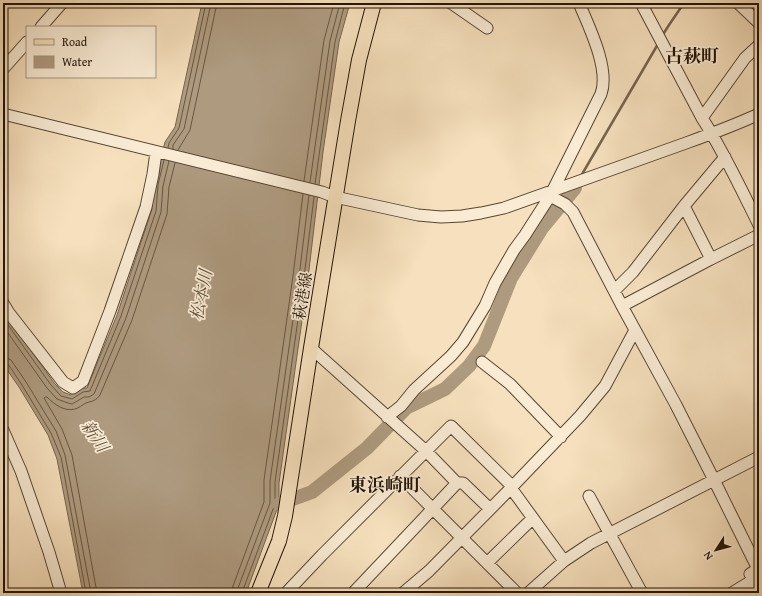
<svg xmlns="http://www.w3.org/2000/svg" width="762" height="596" font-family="'Gentium Book Plus','Noto Serif JP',serif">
<rect width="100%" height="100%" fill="#f6e0bd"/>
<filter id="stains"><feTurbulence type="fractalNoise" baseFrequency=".005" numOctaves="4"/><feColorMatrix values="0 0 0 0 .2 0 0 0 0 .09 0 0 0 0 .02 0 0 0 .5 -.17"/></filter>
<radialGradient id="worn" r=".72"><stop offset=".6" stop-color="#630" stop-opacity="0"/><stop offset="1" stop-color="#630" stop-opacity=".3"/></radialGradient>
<!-- water -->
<path fill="#ae9a7f" stroke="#76644f" d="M202 3H350L339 42 323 152 308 278 279 483V504L246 593H83L57 459 48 435 19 387 3 364V311L54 383 63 392 71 395 82 388H87L117 315 152 209 154 185 165 142 175 127Z"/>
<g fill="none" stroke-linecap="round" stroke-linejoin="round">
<!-- shore -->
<path stroke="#685642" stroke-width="1" d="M168 148 169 143 179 128 206 3
M173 149V145L184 129 211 3
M178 150 190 130 217 3
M304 181 324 40 334 3
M310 182 330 41 340 3
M315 184 335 42 345 3
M3 318 51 385 61 396 72 399 83 392 90 391 121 316 156 211 158 185 164 160
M3 326 47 388 57 399 68 403 72 404 84 397H89L94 394 126 318 161 212 163 186 169 161
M3 357 7 358 11 360 26 382 56 431 65 455 91 593
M3 362 8 364 22 385 51 433 61 457 86 593
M97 593 72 455 62 429 44 398 45 397H47C54 404 64 412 75 409 79 408 82 405 86 403 92 401 96 401 100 395L132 320 167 214 169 187 175 163
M232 593 233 586 264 502V480L293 276 303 194
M238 593V588L270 503V481L299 277 309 195
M243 593V590L275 504V482L304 277 314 197"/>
<!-- stream -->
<path stroke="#76644f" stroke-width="2.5" d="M662 36 669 25 684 3
M581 176 658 44"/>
<!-- river -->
<path stroke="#ae9a7f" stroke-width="14" d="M279 504 312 492 367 448 406 408 445 389 469 366 484 346 511 278 542 228 575 188"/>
<!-- minor casing -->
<g stroke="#574634" stroke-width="13">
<path id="minor" d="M451 3 487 28
M641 3 702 118C724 152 741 189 759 225
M738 3 759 23
M41 27 62 3
M3 69 27 42
M3 114 322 192 335 197 418 215 441 217 462 216 481 213 504 208 686 143C711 134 735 125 759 114
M702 118 745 58 759 45
M550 196 565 204 573 212 622 306 676 405 714 480 758 569
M684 206 711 259
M614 291 633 272 684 206 725 157
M3 303 9 313 63 382 73 388 83 381 110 311 146 207 153 174 156 152
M622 306 711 259 759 235
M311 348 426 451 457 483H463L490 509
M482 362 510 384 561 437
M387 417 401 406 414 390 451 356 463 342 485 306 495 283 514 250 525 235 550 196 601 94C610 69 589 27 579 3
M3 430 21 471 49 552 61 593
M400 476 517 593
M511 488 564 561
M589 496 642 593
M487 563 533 518
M759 568 750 574 759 591
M286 593 322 555 451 426 513 487
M353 593 457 483
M403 593 429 571 511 488 580 416 605 386 635 330
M528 593 564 561 591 543 759 457
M732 593 753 580"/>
</g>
<!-- major casing -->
<g stroke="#221306" stroke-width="16">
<path id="major" d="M258 593 279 541 285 516 311 348 348 121 359 60 374 3"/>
</g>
<!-- minor -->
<use href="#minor" stroke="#f9ebd4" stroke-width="11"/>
<!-- major -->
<use href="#major" stroke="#f6e0bd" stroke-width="14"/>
</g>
<g text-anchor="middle" stroke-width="3.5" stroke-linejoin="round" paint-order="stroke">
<!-- street labels -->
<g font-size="16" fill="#221306" stroke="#f9ebd4">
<text transform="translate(302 296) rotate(-81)" y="6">萩港線</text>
</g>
<!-- water labels -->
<g font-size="17" font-style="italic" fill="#61503c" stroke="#f9ebd4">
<text transform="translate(201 295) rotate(-79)" y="6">松本川</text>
<text transform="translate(95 436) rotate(56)" y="6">新川</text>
</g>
<!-- quarter labels -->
<g font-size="18" font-weight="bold" fill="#221306" stroke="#f9ebd4">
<text x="692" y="62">古萩町</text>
<text x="385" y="491">東浜崎町</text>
</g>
</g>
<!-- margin -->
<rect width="762" height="596" fill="none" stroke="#f6e0bd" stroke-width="16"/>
<rect x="4" y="4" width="754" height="588" fill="none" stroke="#221306" stroke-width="2"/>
<rect x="8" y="8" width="746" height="580" fill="none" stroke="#221306"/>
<!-- legend -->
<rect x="26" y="26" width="130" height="52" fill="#f9ebd4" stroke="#a39582"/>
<rect x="34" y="39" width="20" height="6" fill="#f6e0bd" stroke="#a39582"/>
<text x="62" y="46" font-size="12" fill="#221306">Road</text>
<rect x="34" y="56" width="20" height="12" fill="#ae9a7f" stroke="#a39582"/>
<text x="62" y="66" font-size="12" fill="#221306">Water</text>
<!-- north arrow -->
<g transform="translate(716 550) rotate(234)" stroke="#f9ebd4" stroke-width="3" paint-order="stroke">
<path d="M0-3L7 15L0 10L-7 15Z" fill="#221306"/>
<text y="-6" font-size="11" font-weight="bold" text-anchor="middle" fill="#221306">N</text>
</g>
<rect width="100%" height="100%" filter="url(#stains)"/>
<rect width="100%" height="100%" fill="url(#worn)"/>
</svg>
